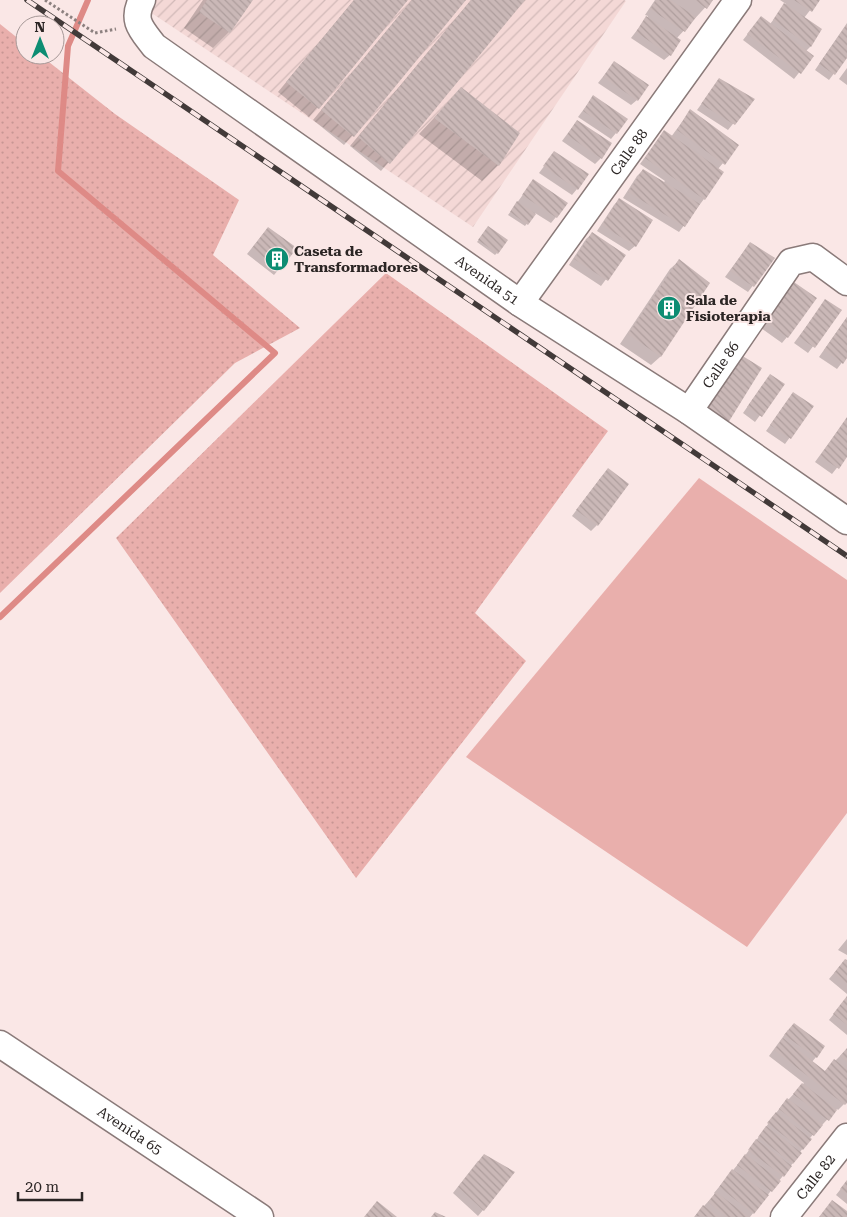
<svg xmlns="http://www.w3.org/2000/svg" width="847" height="1217" font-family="'Roboto Serif',serif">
<defs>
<pattern id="industrial-furrows" width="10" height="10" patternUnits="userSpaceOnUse" patternTransform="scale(1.25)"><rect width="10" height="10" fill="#f4d8d6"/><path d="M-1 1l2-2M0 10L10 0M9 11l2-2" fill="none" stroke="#d1b9b8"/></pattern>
<pattern id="grass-dots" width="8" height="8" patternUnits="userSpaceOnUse" patternTransform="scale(1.25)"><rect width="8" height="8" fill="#e9afac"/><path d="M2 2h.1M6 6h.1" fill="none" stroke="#c89694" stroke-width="1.8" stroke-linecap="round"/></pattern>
<pattern id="building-back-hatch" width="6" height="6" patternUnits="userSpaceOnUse" patternTransform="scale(1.25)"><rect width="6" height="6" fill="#cab8b7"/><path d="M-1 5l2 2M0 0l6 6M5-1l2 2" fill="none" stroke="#ae9e9d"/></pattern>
</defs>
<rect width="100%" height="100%" fill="#fae7e6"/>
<!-- industrial -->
<path fill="url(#industrial-furrows)" d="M153 0H624L626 1 473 227 147 10Z"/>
<!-- grass -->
<path fill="url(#grass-dots)" d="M0 24 25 44V55H40L115 114 239 200 213 255 300 328 235 363 0 593Z
M386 273 608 431 475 613 526 661 356 878 116 538Z"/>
<!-- park -->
<path fill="#e9afac" d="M699 478 847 580V813L747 947 466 757Z"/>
<!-- shadow -->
<path fill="#0003" d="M203 0H252L229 32 213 48 184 28Z
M354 0H407L309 117 278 92Z
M412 0H465L344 145 313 120Z
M471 0H524L381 171 350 146Z
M655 0H712L677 38 670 55 664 60 631 38 648 16 645 15Z
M780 0H818L804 18 820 29 810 47 806 51 812 56 794 79 743 40 761 17 770 24 786 4Z
M847 23V56L829 80 815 70Z
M614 63 637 100 631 105 598 83Z
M847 68V85L839 79Z
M719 80 753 99 728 130 697 110Z
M461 89 518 133 498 165 482 181 419 134Z
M593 97 616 133 611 139 578 117Z
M690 111 738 145 718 169 704 199 679 232 623 198 637 176 643 170 663 183 665 181 640 164 659 138 671 137Z
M577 121 601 158 595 164 562 141Z
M554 153 577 189 572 195 539 173Z
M533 181 556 217 551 223 535 213 525 226 508 215Z
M620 199 635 246 629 251 597 231 614 205Z
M486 230 497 253 495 255 477 242Z
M263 234 279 269 274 275 247 254Z
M592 234 624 255 601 286 569 265 586 239Z
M750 243 773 259 748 292 725 277Z
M679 261 709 283 660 357 651 365 620 344 670 269Z
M785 287 787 337 782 343 758 326Z
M826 300 840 310 808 353 794 343Z
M847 317V356L837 369 819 357Z
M765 382 783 384 755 422 743 413Z
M788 400 812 407 785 444 766 431Z
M847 418V455L832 474 815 462Z
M602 476 597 525 591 531 572 516Z
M847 939V955L838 950Z
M847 962V994L829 979 840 966Z
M847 1000V1035L829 1020 841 1005Z
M788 1030 824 1047 812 1062 824 1072 847 1049V1101L838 1110 837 1109 809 1139 790 1167 750 1217H694L715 1194 714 1193 744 1157 782 1105 788 1100 804 1083 769 1056Z
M478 1161 483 1210 478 1216 453 1193Z
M847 1181V1204L836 1195Z"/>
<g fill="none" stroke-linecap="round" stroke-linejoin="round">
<!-- stream -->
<path stroke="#de8a86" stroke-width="6" d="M0 617 275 353 58 171 68 46 88 0"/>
</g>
<!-- building -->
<path fill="url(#building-back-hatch)" d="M207 0H253L230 33 199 12Z
M354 0H408L319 109 286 82Z
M412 0H466L354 137 321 110Z
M471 0H525L390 164 358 137Z
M656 0H671L696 17 685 32 650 9Z
M695 0H713L707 9Z
M794 0H820L812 12Z
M784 3 822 29 811 47 773 20Z
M646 16 681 40 671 56 636 32Z
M761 16 814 56 801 74 747 34Z
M847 24V58L835 75 819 64Z
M614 61 649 85 638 101 603 77Z
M719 78 755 99 735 125 701 104Z
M461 87 520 133 499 166 434 118Z
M593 95 628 119 617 134 583 111Z
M690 109 739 145 725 165 677 130Z
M577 120 612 143 602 159 567 135Z
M664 130 724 172 705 200 645 158Z
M554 151 589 174 578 190 543 166Z
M643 169 700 204 685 227 628 192Z
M533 179 568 203 557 218 522 195Z
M619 198 653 220 636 247 602 225Z
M517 201 536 214 528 225 510 212Z
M488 226 508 240 498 254 478 240Z
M268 227 297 248 280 270 252 248Z
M592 232 626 255 608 281 574 259Z
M750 242 775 258 754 287 730 271Z
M679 259 710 283 661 357 628 334Z
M791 280 817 298 788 338 763 320Z
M825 299 842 310 815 348 799 337Z
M847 317V358L843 364 824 350Z
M741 355 762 368 728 423 702 405Z
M770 374 785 384 762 417 747 407Z
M793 392 814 406 791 439 770 425Z
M847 417V457L839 469 820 456Z
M608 468 629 484 598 526 576 510Z
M845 959 847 960V984L834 973Z
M847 996V1025L833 1014Z
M794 1023 825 1046 817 1058 784 1035Z
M783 1038 825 1071 834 1059 847 1069V1103L845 1105 774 1050Z
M847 1048V1062L840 1056Z
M802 1083 837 1110 829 1121 793 1094Z
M787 1098 823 1125 814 1136 779 1109Z
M776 1112 812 1139 803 1150 767 1123Z
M766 1126 802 1153 793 1164 758 1137Z
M756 1139 792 1166 784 1177 748 1150Z
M484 1154 515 1172 484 1211 458 1187Z
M745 1154 781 1181 772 1192 737 1165Z
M732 1169 769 1195 754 1214 719 1187Z
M847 1180V1194L840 1189Z
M716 1192 749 1217H727L708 1202Z
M832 1200 847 1211V1217H819Z
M377 1201 397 1217H364Z
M703 1205 719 1217 695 1216Z
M435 1212 446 1217H431Z"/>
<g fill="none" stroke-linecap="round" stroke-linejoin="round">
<!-- minor casing -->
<g stroke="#8a7a79" stroke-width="29">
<g id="minor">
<path id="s1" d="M142 0C131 21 142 30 154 46L520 303 689 411 847 521"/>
<path id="s2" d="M520 303 738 0"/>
<path id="s3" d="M689 411 791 262 813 257 847 282"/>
<path id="s4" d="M0 1044 260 1217"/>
<path id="s5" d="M784 1217 847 1137"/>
</g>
</g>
<!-- path -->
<path stroke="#8c807f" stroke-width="3" stroke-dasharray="2.5 2.5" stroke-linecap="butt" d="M45 0 95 33 116 29"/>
<!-- minor -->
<use href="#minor" stroke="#fff" stroke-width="26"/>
<!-- rail casing -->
<g stroke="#423a39" stroke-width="5.5">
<path id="rail" d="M27 0 847 556"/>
</g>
<!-- rail -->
<use href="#rail" stroke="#fae7e6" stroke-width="4" stroke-dasharray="11" stroke-linecap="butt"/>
</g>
<!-- icons -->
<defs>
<g id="building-disc" transform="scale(1.25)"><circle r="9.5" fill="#0d8d73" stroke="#fae7e6"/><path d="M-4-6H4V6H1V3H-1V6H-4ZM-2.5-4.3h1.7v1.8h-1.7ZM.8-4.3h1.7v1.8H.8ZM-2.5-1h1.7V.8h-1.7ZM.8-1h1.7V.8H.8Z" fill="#fff"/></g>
</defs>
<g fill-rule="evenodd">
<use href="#building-disc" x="277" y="259"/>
<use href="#building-disc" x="669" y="308"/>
</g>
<g text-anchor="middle" stroke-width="4" stroke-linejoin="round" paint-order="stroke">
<!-- street labels -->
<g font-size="14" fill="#2b2524" stroke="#fae7e6">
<text dy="5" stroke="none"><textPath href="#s2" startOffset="186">Calle 88</textPath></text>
<text dy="5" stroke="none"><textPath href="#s1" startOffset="459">Avenida 51</textPath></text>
<text dy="5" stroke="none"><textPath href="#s3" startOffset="56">Calle 86</textPath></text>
<text dy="5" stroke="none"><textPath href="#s4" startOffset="156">Avenida 65</textPath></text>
<text dy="5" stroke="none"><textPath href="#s5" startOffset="51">Calle 82</textPath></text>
</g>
<!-- poi labels -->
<g font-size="14" font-weight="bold" fill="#2b2524" stroke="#fae7e6" text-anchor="start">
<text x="294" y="256">Caseta de<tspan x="294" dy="16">Transformadores</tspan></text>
<text x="686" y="305">Sala de<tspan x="686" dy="16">Fisioterapia</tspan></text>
</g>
</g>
<!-- north arrow -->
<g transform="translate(40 40)"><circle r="24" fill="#fae7e6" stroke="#a79998"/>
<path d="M0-4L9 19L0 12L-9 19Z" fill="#0d8d73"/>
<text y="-8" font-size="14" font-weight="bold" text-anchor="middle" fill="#2b2524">N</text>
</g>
<!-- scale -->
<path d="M18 1192v8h64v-8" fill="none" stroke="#2b2524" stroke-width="2.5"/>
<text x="25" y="1192" font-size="15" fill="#2b2524" stroke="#fae7e6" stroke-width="4" paint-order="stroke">20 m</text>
</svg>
